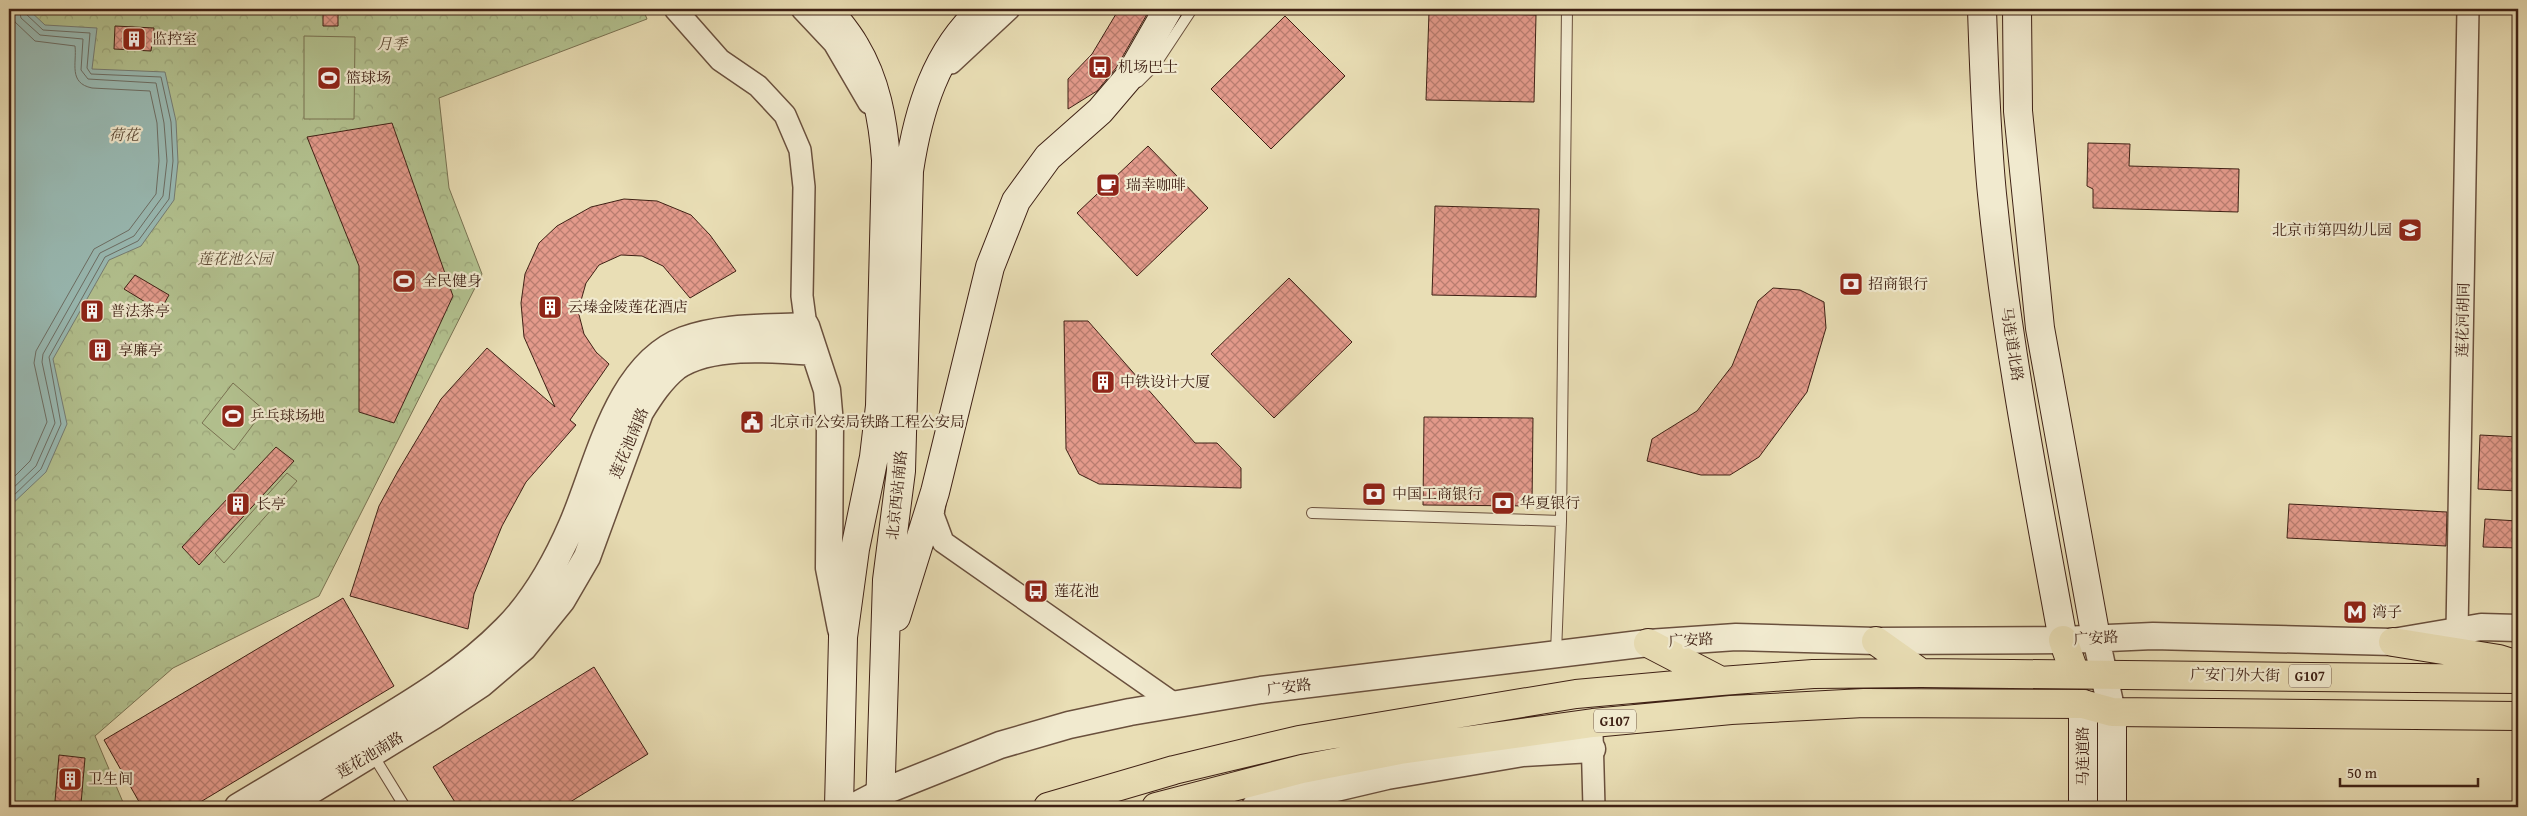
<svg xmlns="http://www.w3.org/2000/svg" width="2527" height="816" font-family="'Gentium Book Plus','Noto Serif SC',serif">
<defs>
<pattern id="forest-crowns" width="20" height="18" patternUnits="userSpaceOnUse" patternTransform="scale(1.25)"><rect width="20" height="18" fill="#b3c290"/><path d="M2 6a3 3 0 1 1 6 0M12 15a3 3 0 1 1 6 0" fill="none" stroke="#9ba67b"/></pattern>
<pattern id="building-cross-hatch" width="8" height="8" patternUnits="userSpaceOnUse" patternTransform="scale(1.25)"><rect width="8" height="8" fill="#e39a8b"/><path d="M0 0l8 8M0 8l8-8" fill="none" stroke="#b97d70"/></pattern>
</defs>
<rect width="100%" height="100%" fill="#e9deb5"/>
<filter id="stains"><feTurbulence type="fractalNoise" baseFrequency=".004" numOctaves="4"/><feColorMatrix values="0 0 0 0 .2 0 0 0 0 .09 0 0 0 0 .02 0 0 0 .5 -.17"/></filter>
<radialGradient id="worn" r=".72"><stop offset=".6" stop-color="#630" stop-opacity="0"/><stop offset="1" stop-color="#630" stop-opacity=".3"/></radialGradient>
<!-- forest -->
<path fill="url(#forest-crowns)" stroke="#797252" d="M9 9H643L647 19 439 98 449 188 482 274 319 596 173 668 95 736 125 807H9Z"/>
<!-- garden -->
<path fill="#b3c290" stroke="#797252" d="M304 36 355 37 354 119H304Z
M233 383 264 410 234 450 202 423Z
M287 473 297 481 224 563 215 553Z"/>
<!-- water -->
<path fill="#99bbb5" stroke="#757d75" d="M9 9H28L45 25 97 28 92 69 165 72 176 121 178 162 174 200 141 246 109 260 53 359 67 424 46 472 9 507Z"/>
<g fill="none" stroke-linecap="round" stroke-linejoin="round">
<!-- shore -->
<path stroke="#6c6e65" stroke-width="1" d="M9 482 30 461 47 422 34 363 36 351 94 249 129 230 156 194 159 161 157 123 150 91 92 88C68 83 77 63 75 46L35 41 15 22 11 9
M9 492 36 466 55 423 42 362 43 354 100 253 134 236 163 196 167 161 164 123 156 83 88 79 81 70 83 39 40 35 21 18 19 9
M9 500 41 469 61 424 49 357 105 257 138 241 169 199 173 161 171 122 161 77 91 74 87 68 90 33 43 30 26 14 25 9"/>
</g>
<!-- building -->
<path fill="url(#building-cross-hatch)" stroke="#3f2115" d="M323 9H338V26H323Z
M1119 9H1150L1116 68 1097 91 1068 109V79L1092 54Z
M1429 12 1536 15 1534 102 1426 100Z
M1285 16 1345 76 1271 149 1211 89Z
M115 26 154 28 151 51 114 49Z
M392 123 453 296 394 423 359 412V266L307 137Z
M2088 143 2130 144 2129 166 2239 169 2238 212 2093 208V189L2087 186Z
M1148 146 1208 208 1137 276 1077 213Z
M624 199 657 201 691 215 710 235 736 271 690 298 663 266 642 256 621 255 599 265 586 283 578 311 584 334 596 352 609 364 570 420 576 425 526 482 502 526 474 594 468 629 350 596 379 506 398 471 441 399 487 348 555 407 524 337 521 303 525 274 539 243 557 226 591 207Z
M1435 206 1539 209 1536 297 1432 295Z
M135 275 169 295 160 311 124 289Z
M1289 278 1352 342 1274 418 1211 354Z
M1773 288 1800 290 1824 302 1826 328 1807 392 1759 457 1730 475H1701L1647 461 1652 439 1697 411 1732 366 1758 301Z
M1064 321H1088L1195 443H1217L1241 468V488L1099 484 1079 474 1066 449Z
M98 340 110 347 103 361 90 354Z
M1424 417 1533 418 1532 506 1423 505Z
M2480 435 2518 437V491L2478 489Z
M276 447 294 461 199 565 182 547Z
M2289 504 2447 512 2446 546 2287 538Z
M2485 519 2518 521V548L2483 547Z
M343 598 394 686 192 807H142L104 740Z
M594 667 648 754 562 807H458L433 767Z
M59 755 85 758 81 804 55 801Z"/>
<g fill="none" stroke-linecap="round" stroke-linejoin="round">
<!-- service casing -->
<g stroke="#6a503d" stroke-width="12">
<path id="service" d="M1138 82 1155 65 1192 9
M1312 513 1561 521
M1556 653 1561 521 1567 9
M373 755 405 807"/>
</g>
<!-- minor casing -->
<g stroke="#6a503d" stroke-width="24">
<path id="minor" d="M675 9 720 60 758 86 785 115 800 150 804 187 802 296 806 326
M802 9 834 43 869 103
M951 63 1009 9
M935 501 933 515 943 542 1176 705
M2457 631 2468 9
M1592 734 1594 807"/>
</g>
<!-- tertiary casing -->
<g stroke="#6a503d" stroke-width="29">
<path id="tertiary" d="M2096 638 2112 712
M238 807C280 782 322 757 365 731 415 701 465 671 506 629 535 600 556 562 572 525 598 465 617 365 684 340 722 326 767 328 806 326L827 390 830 424 829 568 841 629
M284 807 433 716 481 684 523 648 562 600 587 557 640 412C650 396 661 379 676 367 710 343 774 349 814 352
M853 807 880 793 1000 745 1069 725 1130 712 1261 690 1648 643 1736 637 1876 641 2063 640 2153 636 2393 642 2481 627 2518 628
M1255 807 1387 776 1523 753 1592 749"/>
</g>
<!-- secondary casing -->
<g stroke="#3f2115" stroke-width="30">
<path id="secondary" d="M828 9C837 21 848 33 855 46 876 81 883 120 886 160L880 406 874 457 855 549 843 637 839 807
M1982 9C1984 71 1986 133 1992 194 2007 344 2036 492 2063 640
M2017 9 2018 111 2040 328 2096 638
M896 617 935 492 990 267 1016 201 1048 157 1100 111 1129 77 1168 9
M880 807 887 580 901 471 909 171C918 111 936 50 983 9
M2083 807V704
M2112 807V712"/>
</g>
<!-- primary casing -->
<g stroke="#3f2115" stroke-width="30">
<path id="primary" d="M2063 640 2075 674"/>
</g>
<!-- trunk casing -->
<g stroke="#3f2115" stroke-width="30">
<path id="trunk" d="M1876 641 1921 673
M2393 642 2499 659 2518 665
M1648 643 1721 681
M1048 807 1174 770 1299 740 1576 694 1721 681 1813 674 1921 673 2518 679
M1156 807 1302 769 1400 750 1593 723 1731 710 1864 703 2083 704 2112 712 2518 716"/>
</g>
<!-- service -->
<use href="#service" stroke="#f1eacf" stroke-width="10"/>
<!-- minor -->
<use href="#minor" stroke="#f1eacf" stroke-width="21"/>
<!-- tertiary -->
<use href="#tertiary" stroke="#f1eacf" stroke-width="26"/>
<!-- secondary -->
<use href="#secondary" stroke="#f1eacf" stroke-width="28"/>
<!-- primary -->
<use href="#primary" stroke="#e9deb5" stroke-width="28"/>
<!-- trunk -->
<use href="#trunk" stroke="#e9deb5" stroke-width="28"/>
</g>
<!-- icons -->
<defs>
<g id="building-square" transform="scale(1.25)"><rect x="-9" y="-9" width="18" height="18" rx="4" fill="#8f2418" stroke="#f1eacf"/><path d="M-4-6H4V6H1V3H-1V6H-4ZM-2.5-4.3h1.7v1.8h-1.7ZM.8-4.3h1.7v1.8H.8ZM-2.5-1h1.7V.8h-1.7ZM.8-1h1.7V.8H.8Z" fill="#fff"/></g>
<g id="bus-square" transform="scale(1.25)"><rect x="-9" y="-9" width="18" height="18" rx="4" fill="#8f2418" stroke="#f1eacf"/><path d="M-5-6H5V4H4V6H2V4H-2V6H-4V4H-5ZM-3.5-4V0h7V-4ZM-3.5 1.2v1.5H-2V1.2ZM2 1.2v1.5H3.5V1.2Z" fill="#fff"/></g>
<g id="stadium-square" transform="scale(1.25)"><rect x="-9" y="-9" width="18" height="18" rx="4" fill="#8f2418" stroke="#f1eacf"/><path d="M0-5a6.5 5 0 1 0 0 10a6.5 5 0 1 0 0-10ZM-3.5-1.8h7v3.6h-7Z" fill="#fff"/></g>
<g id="cafe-square" transform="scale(1.25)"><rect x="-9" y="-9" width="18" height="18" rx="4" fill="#8f2418" stroke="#f1eacf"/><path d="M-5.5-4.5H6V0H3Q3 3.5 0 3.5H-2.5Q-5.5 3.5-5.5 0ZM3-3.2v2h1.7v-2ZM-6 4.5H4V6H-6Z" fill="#fff"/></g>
<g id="school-square" transform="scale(1.25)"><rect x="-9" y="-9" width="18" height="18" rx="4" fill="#8f2418" stroke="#f1eacf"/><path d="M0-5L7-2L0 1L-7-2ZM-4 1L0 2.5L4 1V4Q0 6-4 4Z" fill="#fff"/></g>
<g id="bank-square" transform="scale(1.25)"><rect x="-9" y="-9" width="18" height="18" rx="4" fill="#8f2418" stroke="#f1eacf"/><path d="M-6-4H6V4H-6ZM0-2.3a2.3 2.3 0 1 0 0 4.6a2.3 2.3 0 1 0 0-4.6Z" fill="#fff"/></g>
<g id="civic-square" transform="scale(1.25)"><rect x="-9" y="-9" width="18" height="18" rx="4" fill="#8f2418" stroke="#f1eacf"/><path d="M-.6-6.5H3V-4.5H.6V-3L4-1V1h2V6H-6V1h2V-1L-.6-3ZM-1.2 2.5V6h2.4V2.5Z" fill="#fff"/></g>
<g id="metro-square" transform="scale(1.25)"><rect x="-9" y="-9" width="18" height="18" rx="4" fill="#8f2418" stroke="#f1eacf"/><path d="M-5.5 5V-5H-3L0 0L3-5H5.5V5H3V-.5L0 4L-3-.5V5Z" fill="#fff"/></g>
</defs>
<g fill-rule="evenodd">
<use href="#building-square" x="134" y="39"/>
<use href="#bus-square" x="1100" y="67"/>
<use href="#stadium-square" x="329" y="78"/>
<use href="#cafe-square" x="1108" y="185"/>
<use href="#school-square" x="2410" y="230"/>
<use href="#stadium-square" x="404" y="281"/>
<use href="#bank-square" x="1851" y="284"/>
<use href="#building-square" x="550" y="307"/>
<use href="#building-square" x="92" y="311"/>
<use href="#building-square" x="100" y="350"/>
<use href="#building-square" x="1103" y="382"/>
<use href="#stadium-square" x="233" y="416"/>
<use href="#civic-square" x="752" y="422"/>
<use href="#bank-square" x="1374" y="494"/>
<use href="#bank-square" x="1503" y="503"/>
<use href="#building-square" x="238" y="504"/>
<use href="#bus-square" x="1036" y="591"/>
<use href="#metro-square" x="2355" y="612"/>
<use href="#building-square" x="70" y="779"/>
</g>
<g text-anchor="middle" stroke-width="4.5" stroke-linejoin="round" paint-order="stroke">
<!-- shield labels -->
<g fill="#f1eacf" stroke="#745d4d" stroke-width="1">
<rect x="2289" y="664.5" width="42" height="23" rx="4"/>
<rect x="1594" y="709.5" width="42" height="23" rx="4"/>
</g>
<g font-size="14" font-weight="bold" fill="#3f2115">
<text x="2310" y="681">G107</text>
<text x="1615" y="726">G107</text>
</g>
<!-- poi labels -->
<g font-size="15" fill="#3f2115" stroke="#f1eacf" text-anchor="start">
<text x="152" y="44">监控室</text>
<text x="1118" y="72">机场巴士</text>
<text x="346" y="83">篮球场</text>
<text x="1126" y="190">瑞幸咖啡</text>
<text x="2392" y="235" text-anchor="end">北京市第四幼儿园</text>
<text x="422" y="286">全民健身</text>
<text x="1868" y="289">招商银行</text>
<text x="568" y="312">云瑧金陵莲花酒店</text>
<text x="110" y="316">普法茶亭</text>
<text x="118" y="355">享廉亭</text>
<text x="1120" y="387">中铁设计大厦</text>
<text x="250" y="421">乒乓球场地</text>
<text x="770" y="427">北京市公安局铁路工程公安局</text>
<text x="1392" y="499">中国工商银行</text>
<text x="1520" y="508">华夏银行</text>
<text x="256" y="509">长亭</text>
<text x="1054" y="596">莲花池</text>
<text x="2372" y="617">湾子</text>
<text x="88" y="784">卫生间</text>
</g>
<!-- park labels -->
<g font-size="15" font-style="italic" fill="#5c4934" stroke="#f1eacf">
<text x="392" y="49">月季</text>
<text x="124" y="140">荷花</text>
<text x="235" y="264">莲花池公园</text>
</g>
<!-- street labels -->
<g font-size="15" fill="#3f2115" stroke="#f1eacf">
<text transform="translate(2463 320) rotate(-89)" y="5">莲花河胡同</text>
<text transform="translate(2012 344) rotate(81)" y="5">马连道北路</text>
<text transform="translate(629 443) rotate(-67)" y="5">莲花池南路</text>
<text transform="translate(897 495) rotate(-84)" y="5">北京西站南路</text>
<text transform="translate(2096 638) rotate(-3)" y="5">广安路</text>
<text transform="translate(1691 640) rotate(-3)" y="5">广安路</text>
<text transform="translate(2235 675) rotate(1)" y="5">广安门外大街</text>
<text transform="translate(1289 687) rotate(-7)" y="5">广安路</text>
<text transform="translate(370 755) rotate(-31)" y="5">莲花池南路</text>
<text transform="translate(2083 756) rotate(-90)" y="5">马连道路</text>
</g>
</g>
<!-- margin -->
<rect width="2527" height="816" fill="none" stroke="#e9deb5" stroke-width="30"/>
<rect x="10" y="10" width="2507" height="796" fill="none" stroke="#3f2115" stroke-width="2.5"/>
<rect x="15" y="15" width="2497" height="786" fill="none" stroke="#3f2115"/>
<!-- scale -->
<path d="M2340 778v8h138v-8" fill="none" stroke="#3f2115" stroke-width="2.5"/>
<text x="2347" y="778" font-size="15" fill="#3f2115" stroke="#f1eacf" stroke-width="4" paint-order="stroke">50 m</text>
<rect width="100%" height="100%" filter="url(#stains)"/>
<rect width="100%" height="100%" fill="url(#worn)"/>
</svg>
